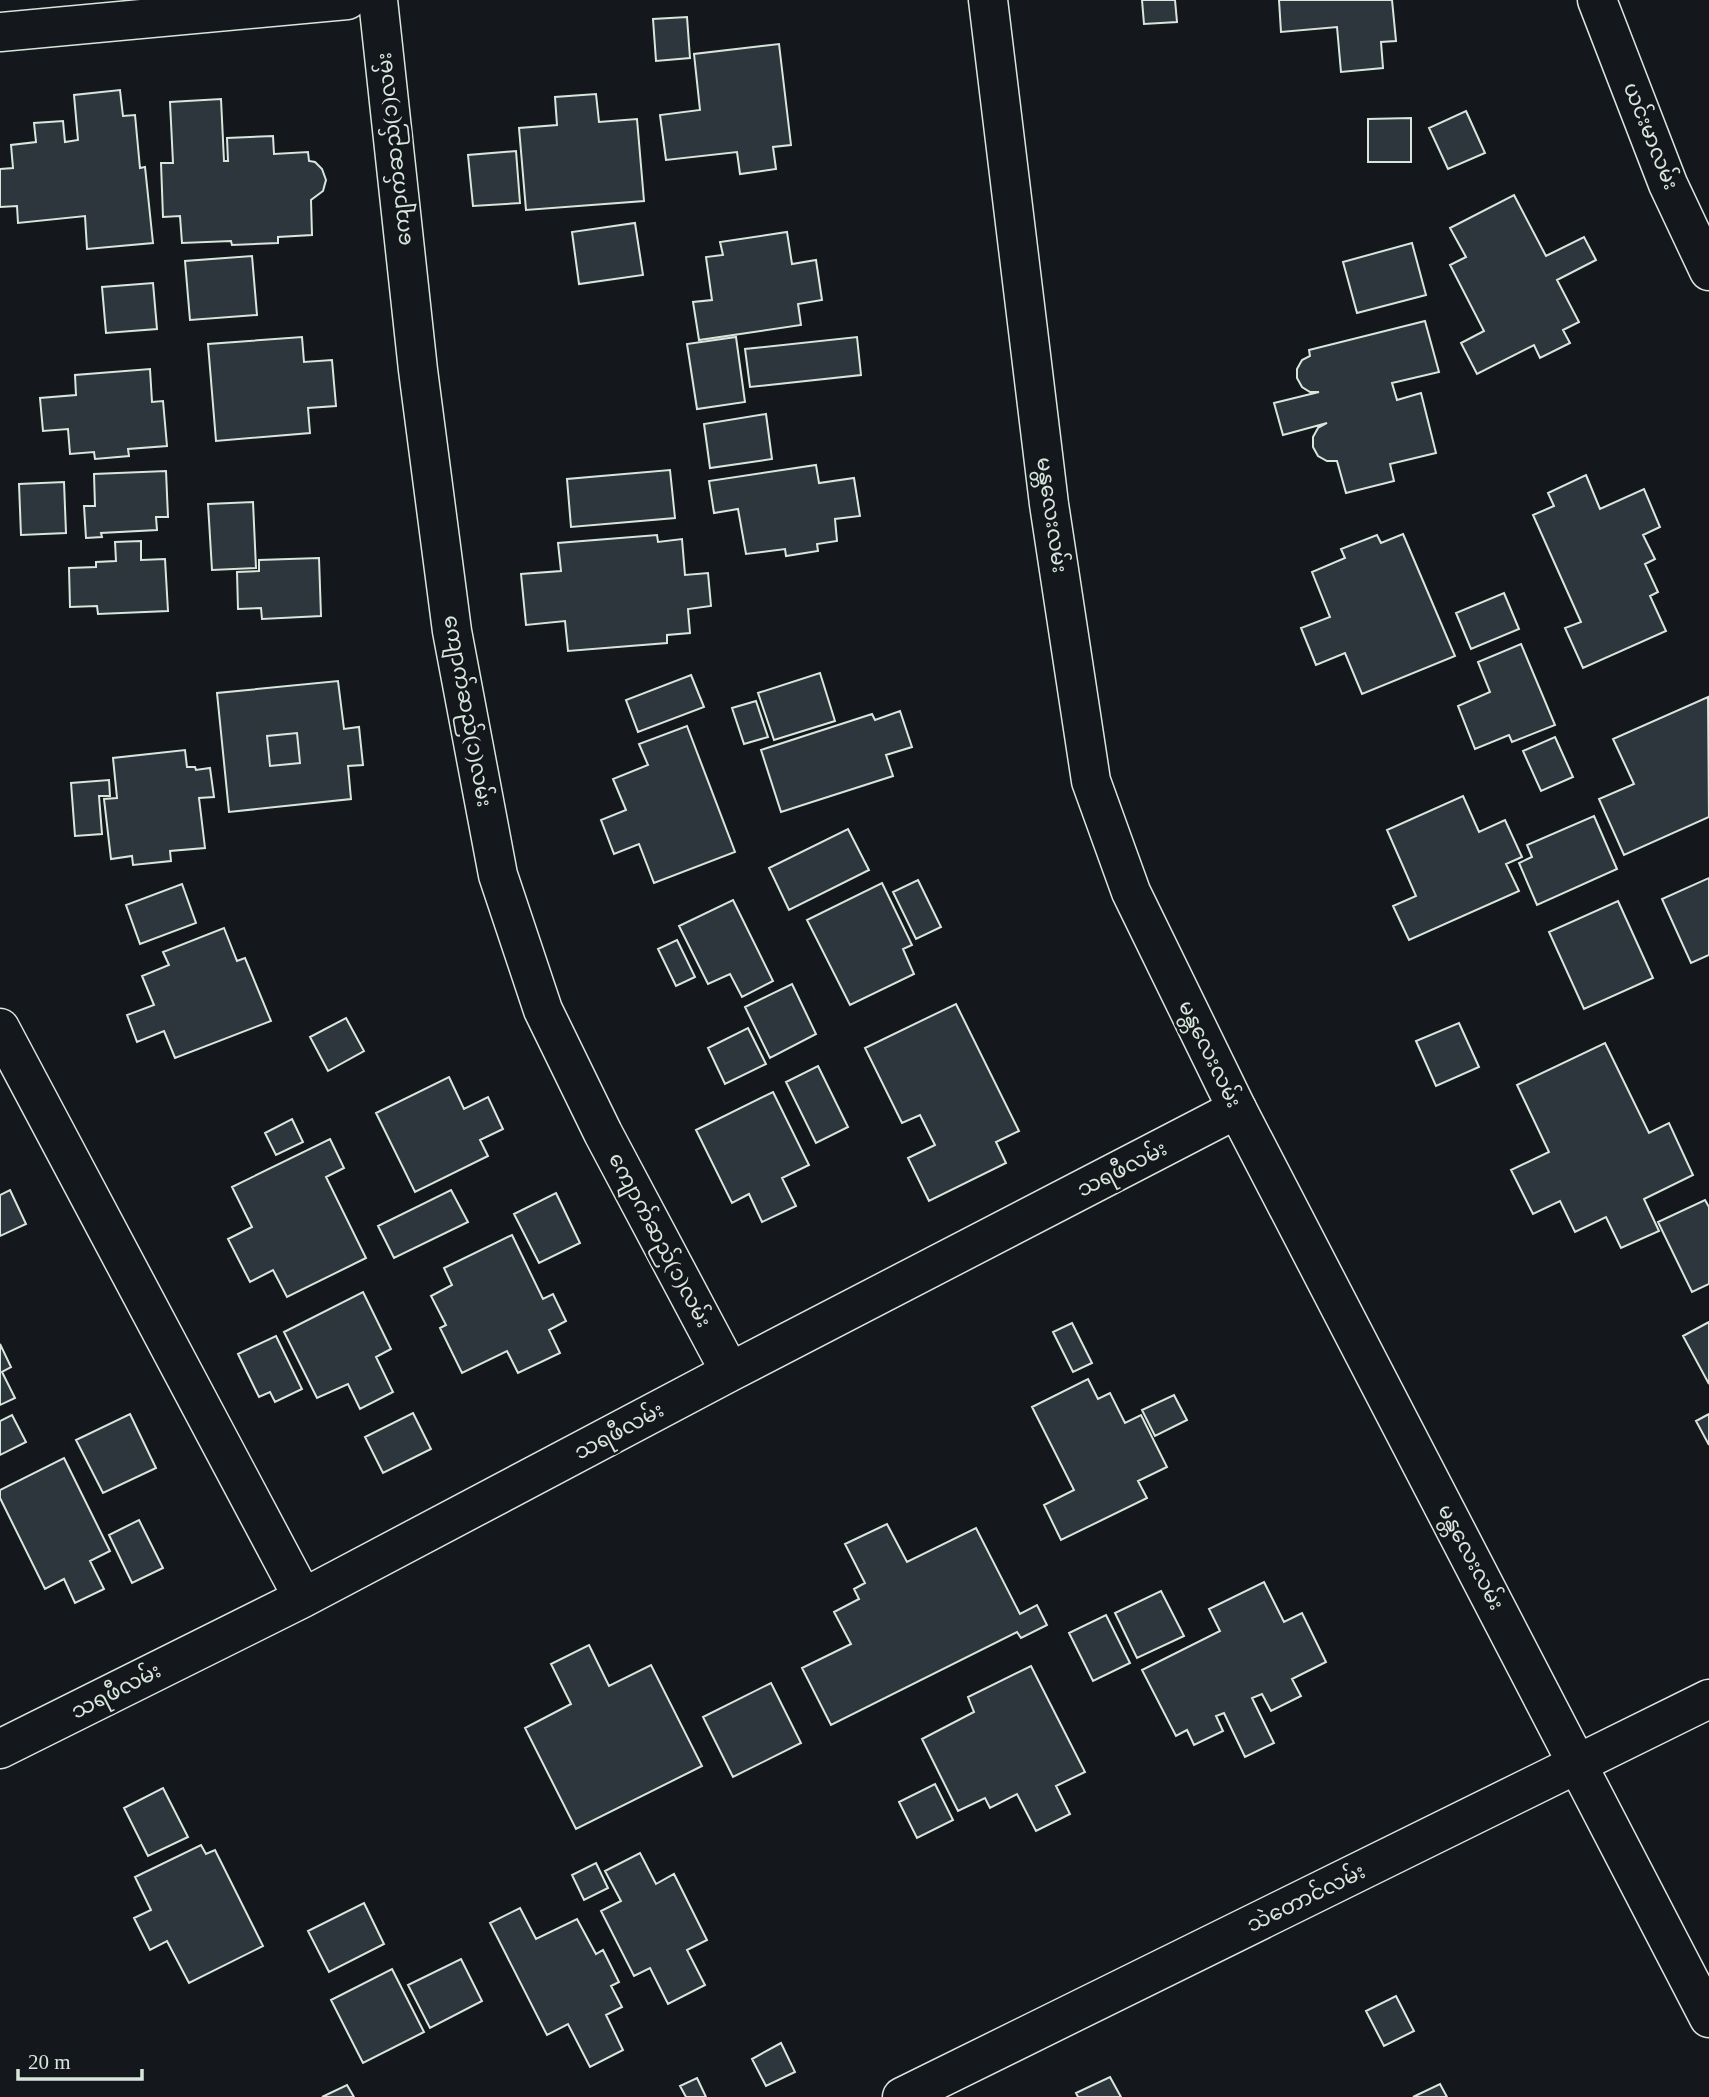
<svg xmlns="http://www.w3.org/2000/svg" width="1709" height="2097" font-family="'Times New Roman','Noto Sans Myanmar',serif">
<rect width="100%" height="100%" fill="#14181c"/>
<!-- building -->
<path fill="#2c363c" stroke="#d8e6dc" stroke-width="2" fill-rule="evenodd" d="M1142 0H1175L1177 22 1144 24Z
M1279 0H1392L1396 41 1381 42 1383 68 1341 72 1337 27 1281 32Z
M687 17 690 58 656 61 653 19Z
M779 44 791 145 773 147 776 169 740 174 737 152 666 160 660 115 700 110 694 54Z
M120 90 123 116 135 115 140 168 145 167 153 243 87 249 85 216 18 223 17 206 0 207V169L13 168 11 145 36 142 34 123 63 121 65 142 78 140 74 95Z
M596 94 599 122 637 119 644 201 526 210 519 128 557 125 555 97Z
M221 99 224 161H228L227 138 273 136 274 154 308 152 309 161 315 162 322 169 326 180 323 191 311 200 312 235 278 237V243L232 245 231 241 182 243 180 216 163 217 161 163H173L170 102Z
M1466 111 1485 153 1448 169 1429 128Z
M1411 118V162H1368V119Z
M516 151 520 203 473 206 468 155Z
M1514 195 1546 256 1584 237 1596 260 1557 280 1579 322 1563 330 1570 343 1540 358 1534 345 1477 374 1461 343 1484 331 1450 265 1466 257 1450 228Z
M635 223 643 275 579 284 572 232Z
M787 232 792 264 816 260 822 300 798 304 801 325 699 340 693 302 712 300 706 257 723 255 720 242Z
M1412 243 1426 295 1357 313 1343 262Z
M252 256 257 315 190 320 185 261Z
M153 283 157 329 106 333 102 287Z
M1425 321 1439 372 1392 383 1397 400 1421 393 1436 453 1390 464 1394 481 1346 493 1337 461H1327L1318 456 1313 447V437L1318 428 1327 423 1283 435 1274 403 1319 392H1310L1302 387 1297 378V369L1302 360 1310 356 1309 350Z
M302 337 304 362 332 360 336 406 308 408 310 433 216 441 208 344Z
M736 337 745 402 697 409 687 344Z
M857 337 861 375 750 387 745 349Z
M150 369 152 402 163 401 167 446 128 449 129 456 95 459 94 452 70 454 68 429 43 431 40 398 76 395 75 375Z
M766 414 772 459 710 468 704 424Z
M816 465 819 483 854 478 860 516 835 519 837 541 817 544 818 551 786 556 785 549 746 554 738 509 714 513 709 481Z
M670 470 675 518 571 527 567 479Z
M166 471 168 517H156L157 530 101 533 102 537 86 538 84 506H95L94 474Z
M1586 475 1600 509 1644 489 1660 527 1643 535 1655 559 1645 564 1658 592 1650 596 1666 631 1583 668 1565 628 1581 622 1533 515 1554 506 1548 493Z
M64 482 66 533 21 535 19 484Z
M253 502 256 568 212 570 208 504Z
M1403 534 1455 656 1362 694 1345 653 1316 665 1301 628 1330 617 1312 572 1345 558 1341 549 1377 535 1381 543Z
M657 535 658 542 682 539 685 575 708 573 711 606 688 609 690 633 667 635V643L568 651 565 621 526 625 521 574 561 571 558 543Z
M141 541V560L165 559 168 611 98 614 97 606 70 607 69 568 96 567V562L116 561 115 542Z
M319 558 321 616 262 619 261 608 238 609 237 572 259 571V560Z
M1504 593 1519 629 1471 649 1456 613Z
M1521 644 1555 725 1512 742 1509 735 1475 749 1458 706 1490 692 1478 662Z
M820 673 835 721 774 740 758 693Z
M691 675 704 707 638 732 626 700Z
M338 681 344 729 359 727 363 765 348 766 351 799 229 812 217 693ZM297 733 300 763 270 766 267 736Z
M1708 697 1709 817 1624 855 1599 799 1634 784 1613 739Z
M756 701 768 737 744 744 732 708Z
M900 711 912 747 886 755 893 776 781 812 761 750 872 714 875 720Z
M687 726 735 852 654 883 639 844 614 854 601 820 626 810 613 779 648 765 639 744Z
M297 733 300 763 270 766 267 736Z
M1555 737 1573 777 1541 791 1523 751Z
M185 750 187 767H195L196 770 210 768 214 797 199 798 205 848 170 851 171 861 133 865 132 856 111 859 104 799 117 798 113 758Z
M109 780 110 796H99L102 834 75 836 71 783Z
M1463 796 1479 832 1505 820 1522 857 1506 864 1519 891 1409 940 1393 906 1416 896 1387 830Z
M1594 816 1617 869 1537 905 1519 863 1532 857 1527 845Z
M848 829 869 870 789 910 769 868Z
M1709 878V955L1691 963 1662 899Z
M918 880 941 927 916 939 893 892Z
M882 883 912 945 903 949 914 974 850 1005 807 920Z
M182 884 196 923 140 944 126 905Z
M733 900 773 981 742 997 730 974 708 984 679 926Z
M1618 901 1653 978 1584 1009 1549 932Z
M224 928 237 961 245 958 271 1021 175 1058 164 1031 137 1042 127 1015 154 1005 142 976 169 965 163 952Z
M677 940 695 977 676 986 658 949Z
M792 984 816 1034 770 1058 745 1007Z
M956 1004 1019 1131 996 1142 1006 1163 929 1201 908 1158 935 1145 920 1115 902 1123 865 1048Z
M346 1018 364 1051 328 1071 310 1037Z
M1459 1023 1479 1067 1436 1086 1416 1041Z
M748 1028 766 1064 725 1084 708 1048Z
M1605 1043 1649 1133 1669 1123 1693 1175 1644 1199 1659 1231 1621 1248 1606 1217 1575 1232 1560 1201 1533 1214 1511 1170 1549 1152 1517 1085Z
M818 1066 848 1127 816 1143 786 1082Z
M449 1077 464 1109 488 1097 503 1129 480 1140 488 1156 415 1192 376 1113Z
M773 1092 809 1165 782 1178 796 1206 762 1222 749 1194 732 1203 696 1130Z
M292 1119 303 1142 276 1155 265 1133Z
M330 1139 344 1168 326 1177 366 1258 287 1297 273 1270 250 1282 228 1239 252 1227 232 1187Z
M10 1190 26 1224 0 1236V1195Z
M451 1190 468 1222 394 1258 378 1226Z
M556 1193 580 1243 539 1263 514 1214Z
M1705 1200 1709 1207V1284L1692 1292 1658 1222Z
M512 1235 543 1299 553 1294 566 1321 549 1330 560 1353 518 1373 507 1351 462 1373 440 1328 446 1325 431 1296 452 1285 444 1268Z
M363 1292 391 1349 376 1357 393 1392 360 1409 348 1384 317 1398 284 1332Z
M1709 1322V1384L1683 1336Z
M1072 1323 1092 1363 1073 1372 1053 1332Z
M276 1336 302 1389 275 1402 270 1392 259 1397 238 1354Z
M0 1344 11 1367 2 1372 15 1398 0 1405Z
M1088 1379 1098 1399 1110 1393 1125 1423 1141 1415 1167 1467 1138 1481 1147 1498 1061 1540 1044 1505 1074 1490 1032 1407Z
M1174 1395 1187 1420 1155 1436 1142 1410Z
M413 1413 431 1449 383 1473 365 1437Z
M130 1414 156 1468 103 1493 76 1440Z
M1709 1414V1445L1696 1421Z
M12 1415 26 1442 0 1455V1421Z
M64 1458 110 1551 90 1561 104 1589 75 1603 64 1579 45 1589 0 1498V1490Z
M139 1520 163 1568 132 1583 109 1535Z
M887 1524 907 1562 976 1528 1020 1614 1037 1605 1047 1625 1021 1638 1017 1632 831 1725 802 1668 851 1644 834 1612 859 1599 854 1589 865 1583 845 1544Z
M1264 1582 1284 1622 1302 1613 1326 1662 1292 1679 1301 1696 1271 1711 1262 1694 1252 1698 1274 1743 1245 1757 1224 1713 1216 1716 1223 1731 1194 1745 1187 1730 1176 1736 1142 1670 1220 1631 1209 1609Z
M1161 1591 1184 1636 1137 1658 1115 1613Z
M1106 1615 1130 1663 1093 1681 1069 1633Z
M589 1645 609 1686 651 1665 702 1766 576 1829 525 1728 571 1704 551 1664Z
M1031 1666 1085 1772 1056 1786 1070 1814 1036 1831 1017 1794 990 1808 985 1798 958 1811 922 1739 974 1712 968 1697Z
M771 1683 801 1743 733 1777 703 1717Z
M935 1784 953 1820 917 1838 899 1802Z
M163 1788 188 1837 148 1856 124 1808Z
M201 1845 206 1854 215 1850 263 1946 189 1983 167 1941 150 1950 134 1918 151 1910 135 1877Z
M640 1853 656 1884 674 1874 707 1940 687 1950 705 1985 668 2004 650 1968 634 1976 601 1911 621 1901 605 1871Z
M596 1863 608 1888 584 1900 572 1875Z
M364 1903 384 1944 329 1972 308 1931Z
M520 1908 536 1939 577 1919 596 1954 603 1950 619 1982 611 1986 622 2007 606 2015 623 2050 590 2067 568 2024 547 2035 490 1923Z
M461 1959 482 2001 430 2028 408 1985Z
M392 1969 424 2032 363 2063 331 2000Z
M1396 1996 1414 2031 1384 2046 1366 2011Z
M781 2043 795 2072 766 2086 752 2059Z
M1110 2077 1121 2097H1078L1076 2093Z
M697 2078 706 2097H686L680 2086Z
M1440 2084 1447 2097H1413Z
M347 2085 354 2097H322Z"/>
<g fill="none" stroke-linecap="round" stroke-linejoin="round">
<!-- minor casing -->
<g stroke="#d8e6dc" stroke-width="41">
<path id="minor" d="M378 0 418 370 452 631 498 875 543 1010 603 1133 730 1372
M1597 0 1668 184 1709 271
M0 32 347 0
M0 1028 303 1598
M0 1749 303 1598 730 1372 1237 1109
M902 2097 1709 1699"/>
</g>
<!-- major casing -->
<g stroke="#d8e6dc" stroke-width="41">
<path id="major" d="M988 0 1049 504 1091 781 1131 892 1237 1109 1709 2018"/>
</g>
<!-- minor -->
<use href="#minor" stroke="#14181c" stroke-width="38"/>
<!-- major -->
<use href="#major" stroke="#14181c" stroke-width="38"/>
</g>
<g text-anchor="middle" stroke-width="5" stroke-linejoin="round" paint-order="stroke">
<!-- street labels -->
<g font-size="21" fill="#d8e6dc" stroke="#14181c">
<text transform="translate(1651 136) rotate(68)" y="7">ယင်းမာလမ်း</text>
<text transform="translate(394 149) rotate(-96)" y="7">ကျောက်ဆည်(၁)လမ်း</text>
<text transform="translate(1052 515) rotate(82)" y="7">မန္တလေးလမ်း</text>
<text transform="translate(468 711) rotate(80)" y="7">ကျောက်ဆည်(၁)လမ်း</text>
<text transform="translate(1210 1054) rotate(64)" y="7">မန္တလေးလမ်း</text>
<text transform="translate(1122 1169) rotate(-27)" y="7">သရဖီလမ်း</text>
<text transform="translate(660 1240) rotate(62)" y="7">ကျောက်ဆည်(၁)လမ်း</text>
<text transform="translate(619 1431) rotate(-28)" y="7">သရဖီလမ်း</text>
<text transform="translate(1471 1557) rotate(62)" y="7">မန္တလေးလမ်း</text>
<text transform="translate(116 1691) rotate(-27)" y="7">သရဖီလမ်း</text>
<text transform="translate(1306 1898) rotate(-26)" y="7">သဲတောင်လမ်း</text>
</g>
</g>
<!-- scale -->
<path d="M18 2069v10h124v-10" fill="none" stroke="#d8e6dc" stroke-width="3.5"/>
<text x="28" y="2069" font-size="21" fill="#d8e6dc" stroke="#14181c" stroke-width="5" paint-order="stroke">20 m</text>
</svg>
